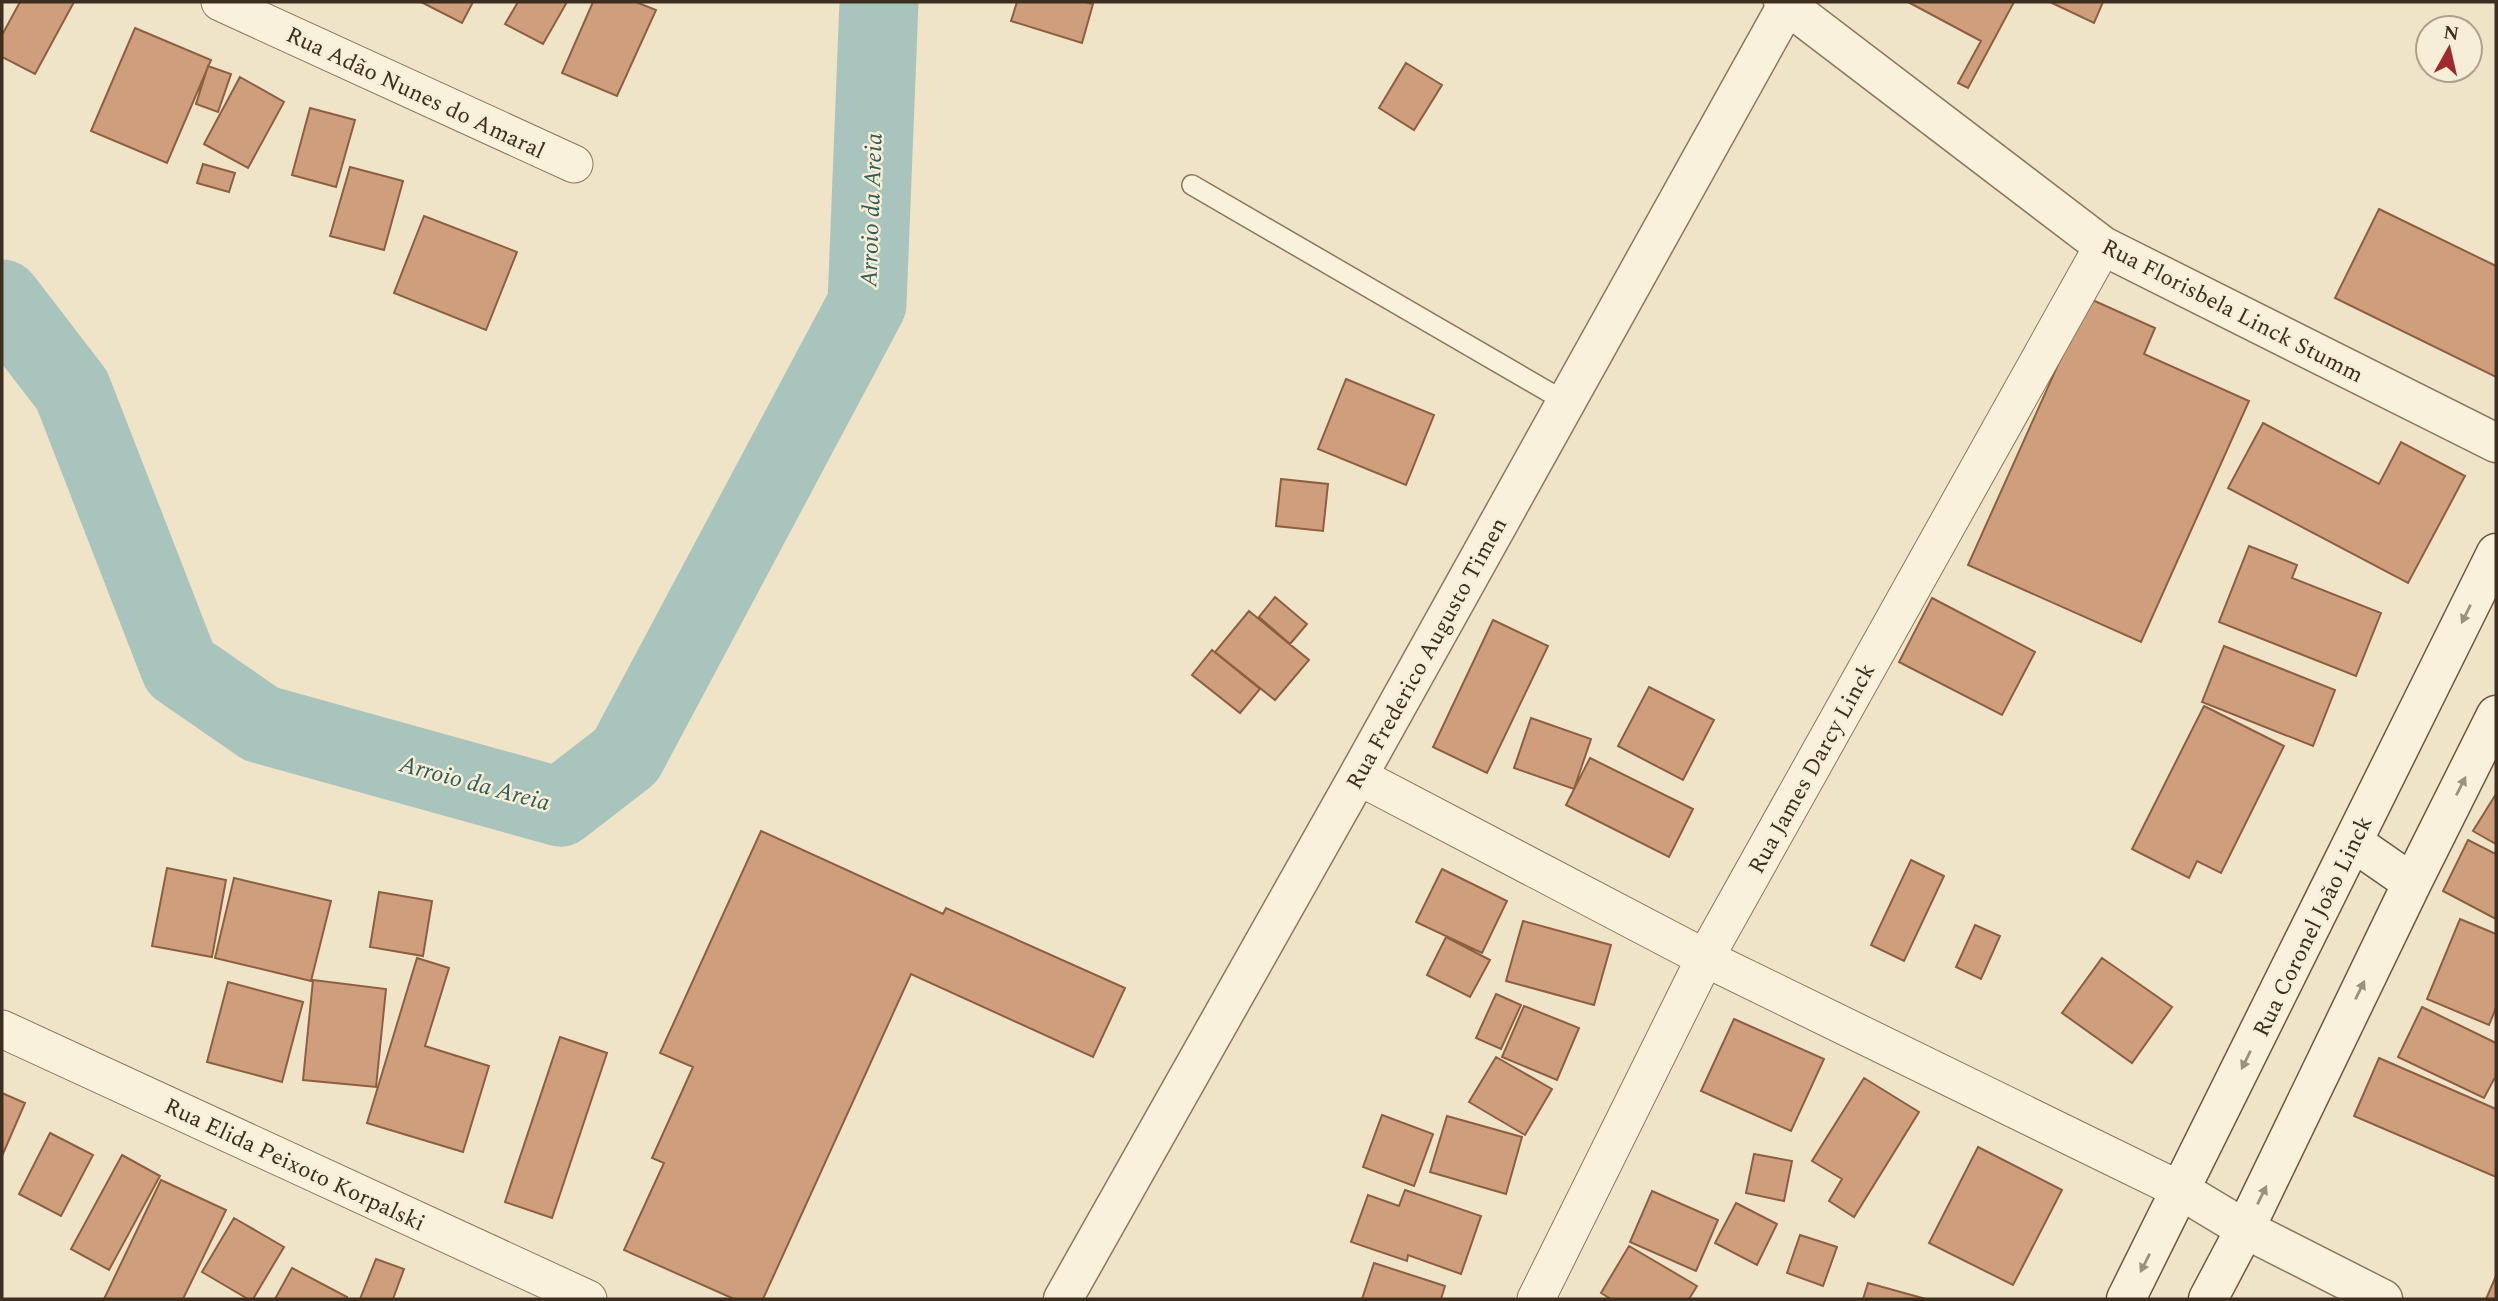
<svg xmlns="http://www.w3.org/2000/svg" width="2498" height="1301" font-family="Spectral,serif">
<rect width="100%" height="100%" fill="#f0e4c8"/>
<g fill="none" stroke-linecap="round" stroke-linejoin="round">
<!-- river -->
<path stroke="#a9c4bc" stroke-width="79" d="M2 299 72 390 180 668 261 724 560 807 626 756 867 304 879 2"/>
</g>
<!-- building -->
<path fill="#cf9f7d" stroke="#8d5f41" stroke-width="2" d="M20 2H74L35 74 2 57V35Z
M421 2H473L462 23Z
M518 2H567L543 44 505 24Z
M593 2H636L656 10 617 96 562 73Z
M1017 2H1085L1093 4 1082 43 1011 21Z
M1908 2H2014L1968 88 1958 83 1981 41Z
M2050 2H2103L2094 23Z
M135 28 211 60 167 163 91 131Z
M1406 63 1442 85 1414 130 1379 108Z
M208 66 231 74 218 112 196 104Z
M240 77 284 102 248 168 204 144Z
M310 108 355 120 336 187 292 175Z
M203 164 235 173 229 192 197 183Z
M350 167 403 181 384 250 330 236Z
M2379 209 2496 266V377L2335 298Z
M424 216 517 252 486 330 394 293Z
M2088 298 2155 328 2144 354 2249 401 2141 642 1968 565Z
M1346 379 1434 415 1406 485 1318 449Z
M2263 423 2379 484 2401 442 2465 476 2408 583 2228 488Z
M1281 479 1328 484 1323 531 1276 526Z
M2249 546 2297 565 2292 578 2381 613 2356 676 2219 622Z
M1275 597 1307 624 1290 644 1259 617Z
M1932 598 2035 652 2002 715 1899 662Z
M1249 611 1309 660 1275 700 1215 652Z
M1493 620 1548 646 1487 773 1433 747Z
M2224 646 2335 690 2313 746 2202 702Z
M1212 650 1260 689 1240 713 1192 675Z
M1649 687 1714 720 1683 780 1618 746Z
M2204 706 2284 746 2221 873 2197 861 2189 878 2132 849Z
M1531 718 1591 739 1574 789 1514 768Z
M1590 758 1693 809 1669 857 1566 805Z
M2496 794V844L2473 831Z
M761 831 943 914 946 908 1125 988 1093 1057 911 974 763 1299H734L624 1250 664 1163 652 1158 693 1067 660 1053Z
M2468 840 2496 854V919L2443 891Z
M1911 860 1944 876 1904 961 1871 945Z
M167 868 226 880 212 957 152 946Z
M1442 869 1507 901 1482 953 1416 922Z
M234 878 331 901 311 981 215 958Z
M379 892 432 901 423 956 370 947Z
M2460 919 2496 934V1008L2489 1025 2427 999Z
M1523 921 1611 945 1594 1005 1506 981Z
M1975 925 2000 936 1981 979 1956 967Z
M1446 937 1490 960 1470 997 1427 975Z
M417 958 449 968 425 1046 489 1066 463 1152 367 1123Z
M2102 958 2172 1007 2132 1063 2062 1013Z
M313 980 386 989 376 1087 303 1080Z
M228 982 303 1002 282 1082 207 1062Z
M1496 994 1521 1005 1501 1049 1476 1038Z
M1524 1006 1579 1028 1557 1080 1502 1057Z
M2422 1007 2496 1043V1080L2494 1079 2484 1098 2398 1057Z
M1734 1019 1824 1059 1791 1131 1701 1091Z
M560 1037 607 1053 552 1218 505 1202Z
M1496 1057 1552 1089 1525 1135 1469 1102Z
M2379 1058 2496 1109V1177L2354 1116Z
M1864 1078 1919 1112 1854 1217 1829 1201 1842 1179 1812 1161Z
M2 1093 25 1103 2 1156Z
M1382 1115 1433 1134 1414 1186 1363 1167Z
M1447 1116 1522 1137 1506 1194 1430 1172Z
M50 1133 93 1155 61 1216 19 1194Z
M1978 1147 2062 1190 2013 1285 1929 1243Z
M1754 1154 1792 1161 1784 1201 1746 1193Z
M122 1155 160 1176 109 1270 71 1249Z
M161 1180 226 1210 183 1299H104Z
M1405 1190 1481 1216 1461 1274 1408 1255 1407 1261 1351 1242 1368 1195 1399 1206Z
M1652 1191 1718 1220 1696 1271 1630 1242Z
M1736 1203 1777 1224 1757 1265 1715 1243Z
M234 1218 284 1247 253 1299H248L202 1272Z
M1800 1235 1837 1247 1823 1286 1787 1273Z
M1629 1246 1697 1286 1689 1299H1611L1601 1293Z
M376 1259 404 1269 393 1299H394H360Z
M1374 1263 1445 1286 1441 1299H1362Z
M292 1268 347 1297 346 1299H275Z
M2496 1276V1299H2486Z
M1868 1283 1926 1299H1863Z"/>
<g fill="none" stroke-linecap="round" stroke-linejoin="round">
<!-- service casing -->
<g stroke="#8d765c" stroke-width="22">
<path id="service" d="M1192 185 1566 402"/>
</g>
<!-- minor casing -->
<g stroke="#8d765c" stroke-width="39">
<path id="minor" d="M220 2 574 164
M1358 776 1705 958 2182 1191
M2 1029 588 1299
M1536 1299 1705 958 2103 246"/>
</g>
<!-- tertiary casing -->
<g stroke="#8d765c" stroke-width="41">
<path id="tertiary" d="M1783 2 2103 246 2496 443
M2182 1191 2245 1229 2383 1299
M1063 1299 1358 776 1787 5"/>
</g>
<!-- secondary casing -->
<g stroke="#6f573f" stroke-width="41">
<path id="secondary" d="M2353 842 2412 883
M2126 1299 2496 553
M2208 1299 2245 1229 2412 883 2496 715"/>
</g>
<!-- service -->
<use href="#service" stroke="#faf1dc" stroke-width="19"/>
<!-- minor -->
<use href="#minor" stroke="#faf1dc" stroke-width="37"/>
<!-- tertiary -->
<use href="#tertiary" stroke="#faf1dc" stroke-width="38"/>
<!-- secondary -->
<use href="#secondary" stroke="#faf1dc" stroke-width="38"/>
</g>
<!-- one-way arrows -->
<defs><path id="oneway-solid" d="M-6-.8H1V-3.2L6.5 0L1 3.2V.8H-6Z" transform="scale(1.75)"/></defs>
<g fill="#9c907e">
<use href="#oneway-solid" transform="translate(2466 614) rotate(116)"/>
<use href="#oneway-solid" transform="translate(2461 786) rotate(-63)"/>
<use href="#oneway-solid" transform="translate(2360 990) rotate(-64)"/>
<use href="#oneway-solid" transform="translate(2246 1060) rotate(116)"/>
<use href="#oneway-solid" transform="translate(2262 1195) rotate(-64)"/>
<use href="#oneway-solid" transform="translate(2145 1263) rotate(117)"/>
</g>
<g text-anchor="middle" stroke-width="5" stroke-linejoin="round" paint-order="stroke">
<!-- street labels -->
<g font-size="23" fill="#3d2e20" stroke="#f7eed8">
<text transform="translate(416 92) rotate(25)" y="8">Rua Adão Nunes do Amaral</text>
<text transform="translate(2233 310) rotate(27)" y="8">Rua Florisbela Linck Stumm</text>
<text transform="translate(1426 653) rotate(-61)" y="8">Rua Frederico Augusto Timen</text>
<text transform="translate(1811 768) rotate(-61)" y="8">Rua James Darcy Linck</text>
<text transform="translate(2312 926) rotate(-64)" y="8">Rua Coronel João Linck</text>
<text transform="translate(295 1164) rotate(25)" y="8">Rua Elida Peixoto Korpalski</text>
</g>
<!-- water labels -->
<g font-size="24" font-style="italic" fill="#2f5d5a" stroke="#f7eed8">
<text transform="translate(871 210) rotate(-88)" y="8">Arroio da Areia</text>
<text transform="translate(475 783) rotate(15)" y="8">Arroio da Areia</text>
</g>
</g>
<!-- border -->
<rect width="2498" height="1301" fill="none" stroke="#3d2e20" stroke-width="7"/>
<!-- north arrow -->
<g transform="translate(2449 49) rotate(8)"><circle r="33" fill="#f7eed8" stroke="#ada18e" stroke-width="2"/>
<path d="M0-5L12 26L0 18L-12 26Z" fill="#9e2a2b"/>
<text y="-10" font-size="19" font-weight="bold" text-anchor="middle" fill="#3d2e20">N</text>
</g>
</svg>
